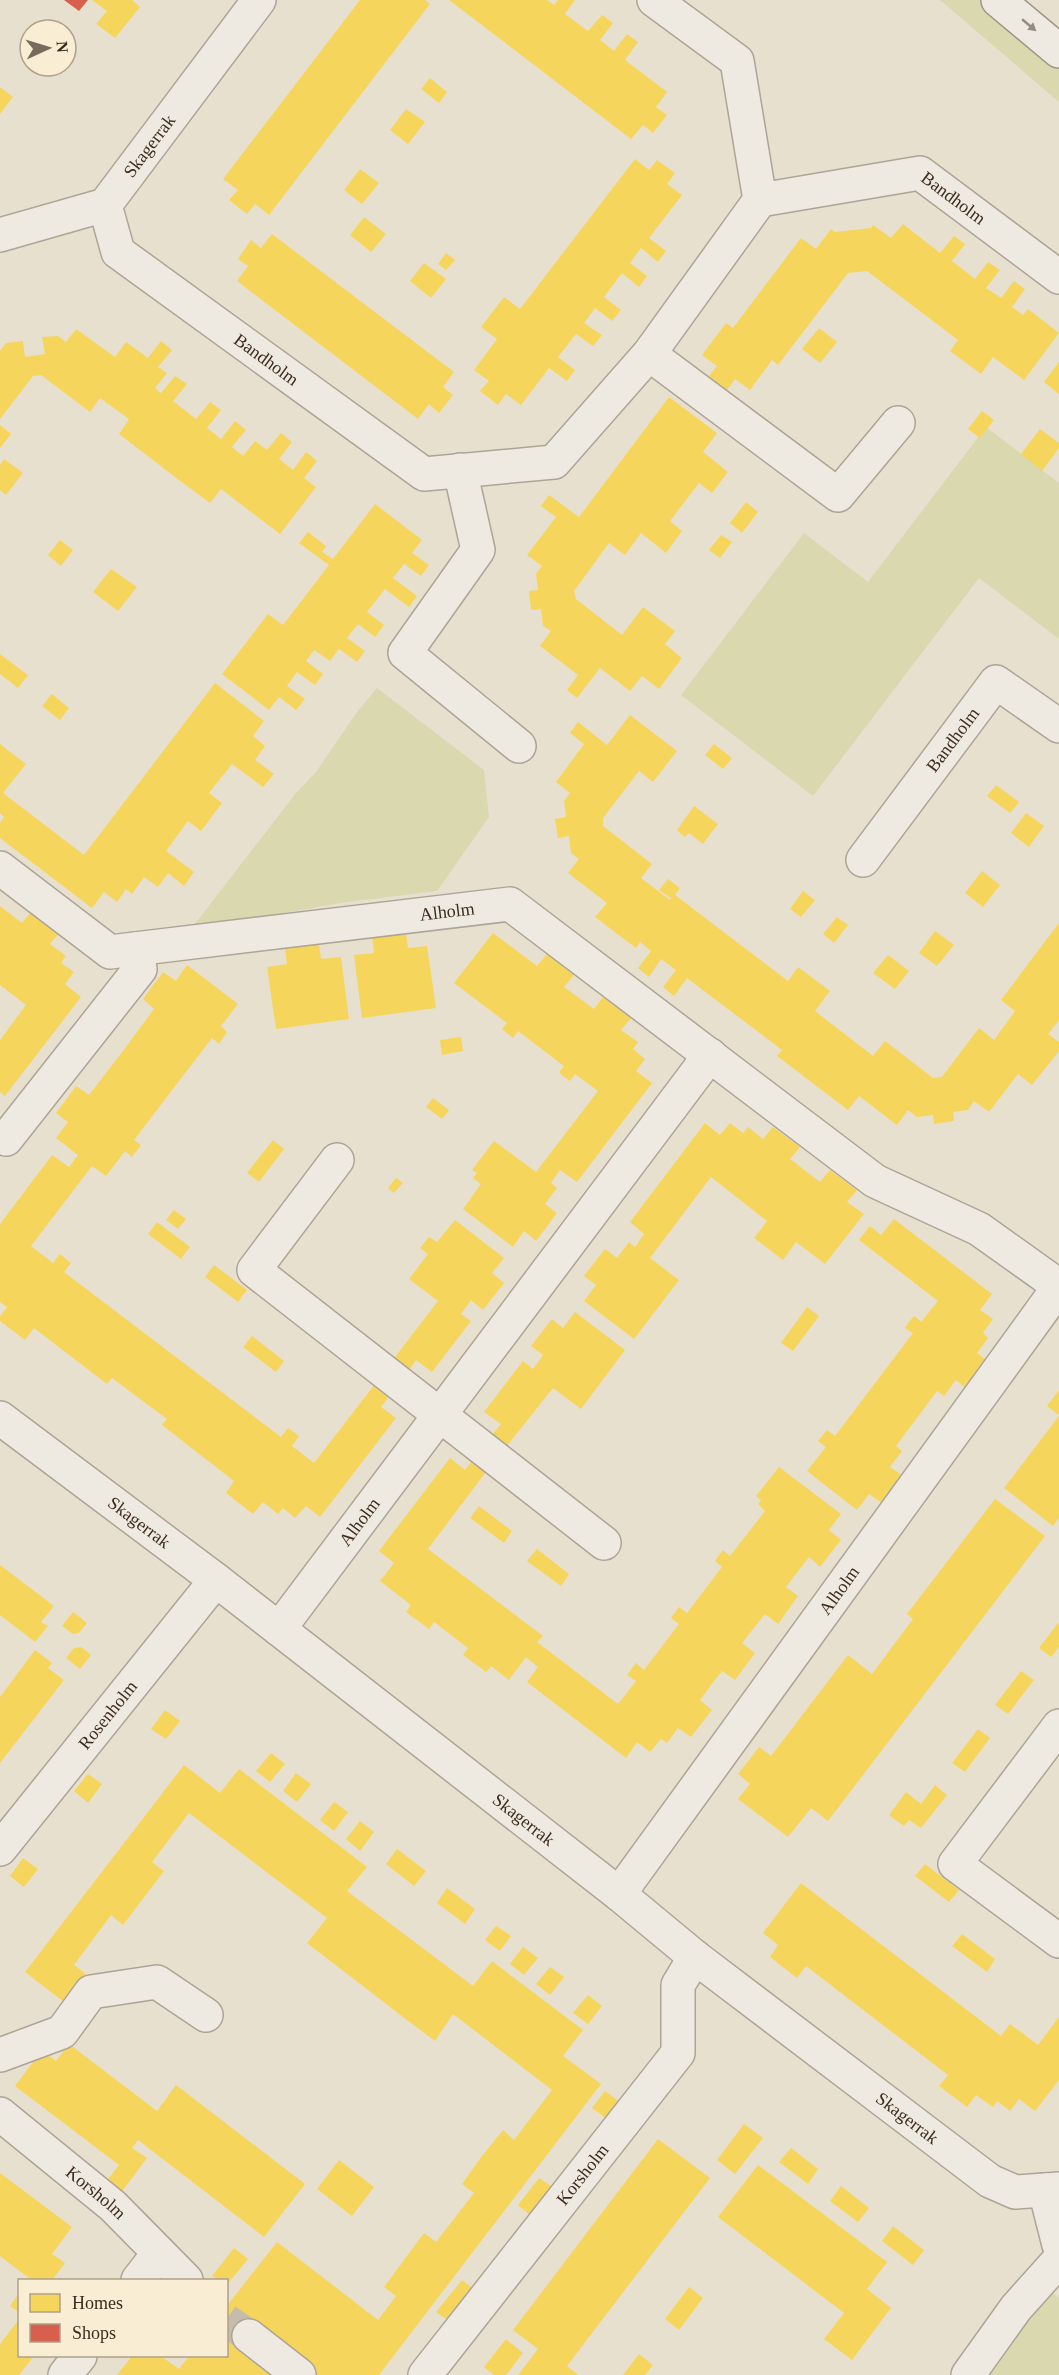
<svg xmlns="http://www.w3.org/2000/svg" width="1059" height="2375" font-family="'Times New Roman',serif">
<rect width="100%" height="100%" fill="#e8e0ce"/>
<!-- green -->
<path fill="#d9d8af" d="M940 0H985L1059 64V102Z
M986 427 1059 483V639L979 578 813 796 681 695 804 533 868 582Z
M377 688 484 770 489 817 437 891 347 902 191 929 296 793 316 772 357 712Z
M1050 2291 1059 2298V2375H990Z"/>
<!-- homes -->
<path fill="#f6d55c" d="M92 0H132L140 7 115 38 96 24 107 11Z
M360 0H425L430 4 269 215 255 204 247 214 229 200 238 190 223 179Z
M449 0H547L554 5 558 0H575L565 14 588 31 602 15 613 23 600 40 614 51 627 34 638 42 625 60 667 92 656 107 667 115 653 133 643 125 631 139Z
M430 78 447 92 439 103 421 89Z
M0 87 13 97 0 114Z
M406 109 425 122 408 144 390 130Z
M635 159 649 170 657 160 675 173 667 184 682 195 649 238 666 251 658 262 641 248 635 256 630 263 647 276 639 287 622 273 604 297 621 310 612 321 595 308 584 323 602 335 593 346 576 334 558 357 575 370 567 381 549 368 521 405 506 394 498 405 480 391 489 381 474 370 497 339 481 327 504 297 520 309Z
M360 169 379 183 362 204 344 190Z
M364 217 386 234 371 252 350 235Z
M903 224 940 253 954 236 965 244 952 261 975 279 988 262 1000 270 986 288 1001 298 1014 281 1025 289 1012 307 1023 315 1028 309 1059 333 1024 380 993 357 981 374 950 351 958 340 867 271 848 273 778 365 772 360 750 390 735 379 727 390 709 376 717 366 702 355 726 323 733 328 801 238 816 249 831 229 835 232 871 228 873 225 891 238Z
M272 234 454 372 443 387 453 395 439 413 429 404 418 419 237 281 248 266 238 259 251 240 261 248Z
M446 253 455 260 446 270 438 264Z
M424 263 446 279 431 298 410 281Z
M819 328 837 342 820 363 802 349Z
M76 329 115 357 126 342 148 358 161 341 172 350 158 367 167 373 155 388 161 393 175 376 187 384 173 401 196 419 210 402 221 410 207 428 221 439 235 421 246 430 232 447 243 456 255 441 267 450 281 433 292 442 279 459 293 470 306 452 317 461 304 478 316 487 280 534 221 489 210 503 179 480 119 434 129 419 100 398 90 412 41 375 33 376 0 419V351L6 343 23 341 25 357 45 354 42 337 58 336 66 342Z
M1059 362V394L1044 382Z
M669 397 717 433 703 452 728 472 712 493 699 483 670 521 682 531 666 553 641 533 625 555 609 543 574 591 576 599 622 635 643 607 675 631 665 644 682 658 659 689 642 676 630 691 600 668 577 698 567 690 578 675 540 646 551 631 543 626 541 609 531 610 529 591 538 590 536 574 542 566 527 555 556 517 541 506 549 495 579 517Z
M982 411 994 420 980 438 968 429Z
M0 425 11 434 0 448Z
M1040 429 1059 443V448L1042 471 1021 454Z
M4 459 23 473 6 495 0 490V465Z
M746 502 758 512 742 533 730 523Z
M375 504 422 540 412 553 429 565 421 576 404 564 393 578 417 596 409 607 385 589 367 612 384 625 375 637 358 624 347 638 365 651 357 662 339 649 330 661 314 650 306 661 323 674 315 685 297 672 287 686 305 699 296 710 279 697 269 710 222 674 268 614 283 625 329 565 299 543 308 532 326 546 322 552 333 559Z
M721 535 732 542 720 558 709 550Z
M60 540 73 550 61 566 48 555Z
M111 569 137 587 118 611 93 592Z
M0 654 28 675 18 688 0 674Z
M215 683 264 721 253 736 265 746 255 760 274 774 263 787 232 764 209 793 222 803 201 831 188 821 166 851 194 872 184 886 168 873 158 887 144 877 132 894 126 889 117 902 104 892 92 908 0 838V823L4 817 0 813V744L26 764 3 793 84 855Z
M52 694 69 708 60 720 42 706Z
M630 715 677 751 653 782 639 771 603 818V826L652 864 641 878 670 900 671 898 659 890 668 879 680 888 675 895 788 981 798 967 830 991 815 1011 873 1056 885 1041 933 1078 942 1077 979 1028 994 1040 1015 1011 1001 1000 1059 923V1020L1048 1034 1059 1042V1051L1032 1085 1018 1074 989 1112 974 1101 968 1110 953 1112 954 1121 934 1124 933 1115 917 1117 908 1110 897 1125 859 1096 848 1110 777 1056 782 1050 687 978 674 996 663 987 676 970 661 959 649 977 638 968 651 951 640 942 636 948 595 917 607 903 568 873 579 859 571 853 569 836 558 838 555 819 566 817 564 801 570 793 556 782 584 744 570 733 578 722 607 745Z
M714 744 732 758 723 769 705 755Z
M996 785 1019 802 1010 813 987 796Z
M694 806 718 824 703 844 689 833 685 837 677 830Z
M1026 813 1044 826 1029 847 1011 833Z
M982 871 1000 885 983 907 965 893Z
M803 891 815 900 801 917 790 909Z
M0 906 22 923 32 911 60 932 50 944 66 956 61 963 74 972 65 984 81 997 5 1096 0 1092V1040L26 1005 0 985Z
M837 917 848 925 834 943 823 934Z
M935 931 954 945 937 966 919 953Z
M406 933 408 948 427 946 436 1008 362 1018 354 955 374 953 372 937Z
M493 933 537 966 547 954 574 975 564 987 594 1009 603 997 631 1018 621 1030 638 1042 633 1049 645 1059 636 1071 652 1083 577 1182 560 1170 551 1183 557 1188 545 1204 557 1213 536 1241 524 1231 513 1247 463 1209 481 1184 473 1178 477 1173 472 1170 494 1141 536 1172 598 1091 575 1074 570 1081 564 1077 559 1072 564 1066 518 1031 513 1038 502 1029 507 1023 454 983Z
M319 944 321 959 341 957 349 1019 276 1029 267 967 287 964 285 949Z
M888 955 909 971 895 989 873 973Z
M187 965 238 1004 221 1026 227 1032 219 1044 212 1038 134 1140 141 1145 132 1157 125 1151 106 1176 92 1166 31 1246 53 1263 60 1254 71 1263 64 1272 281 1437 288 1428 299 1436 292 1446 314 1463 375 1384 390 1395 381 1407 396 1418 320 1517 306 1506 295 1518 283 1508 278 1514 263 1502 253 1514 226 1493 234 1481 162 1425 167 1419 140 1399 112 1378 107 1384 34 1328 25 1340 0 1321V1316L7 1307 0 1302V1224L52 1155 69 1167 78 1155 56 1138 68 1122 56 1113 76 1086 89 1095 123 1051 154 1009 143 999 163 972 176 981Z
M461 1037 463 1051 442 1055 440 1040Z
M433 1098 449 1110 442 1119 426 1107Z
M705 1123 720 1135 730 1123 743 1133 748 1127 763 1139 773 1127 800 1147 790 1159 820 1182 830 1170 857 1190 847 1202 864 1214 825 1264 796 1242 783 1260 754 1238 767 1221 711 1177 650 1258 679 1280 634 1339 584 1301 596 1285 584 1276 605 1249 617 1258 629 1242 635 1247 644 1234 630 1222Z
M273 1140 284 1149 259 1182 247 1173Z
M396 1178 403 1183 394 1193 388 1188Z
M174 1210 186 1219 178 1229 166 1220Z
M894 1219 992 1294 980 1310 993 1319 983 1333 988 1338 977 1353 989 1362 968 1390 956 1380 944 1396 937 1391 896 1446 902 1451 890 1467 903 1476 882 1503 869 1494 857 1510 807 1471 826 1447 818 1441 827 1430 835 1436 913 1333 905 1328 908 1323 914 1316 921 1322 938 1301 859 1240 870 1226 881 1235Z
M455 1220 504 1258 492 1273 504 1283 483 1310 471 1300 461 1314 471 1321 432 1372 416 1360 408 1372 392 1361 438 1301 409 1279 428 1254 420 1248 429 1237 437 1242Z
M157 1222 190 1247 181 1259 148 1234Z
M214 1265 247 1290 238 1302 205 1277Z
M807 1307 819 1316 793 1351 781 1343Z
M575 1312 625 1350 581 1409 553 1388 506 1447 491 1436 501 1424 484 1412 523 1361 533 1369 543 1355 531 1346 552 1319 563 1328Z
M252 1336 284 1361 276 1372 243 1347Z
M1059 1390V1415L1047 1406Z
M1059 1416V1518L1053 1526 1004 1488Z
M450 1458 465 1470 474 1458 489 1468 428 1549 543 1636 537 1642 618 1704 636 1681 627 1675 636 1663 644 1670 679 1624 671 1618 679 1607 687 1613 722 1567 715 1561 723 1550 730 1556 765 1511 758 1504 761 1500 756 1496 779 1467 841 1514 829 1530 841 1540 820 1567 809 1557 786 1587 798 1596 778 1624 765 1614 742 1643 755 1653 735 1680 722 1671 711 1685 700 1700 712 1710 691 1737 678 1728 667 1743 661 1739 650 1752 637 1742 626 1758 527 1682 538 1667 526 1657 509 1680 491 1666 486 1672 463 1655 468 1648 434 1622 429 1629 406 1612 411 1605 380 1581 394 1563 379 1551Z
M995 1499 1045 1536 828 1821 811 1808 788 1837 738 1799 750 1784 738 1774 759 1747 771 1756 848 1655 872 1674 913 1619 907 1614Z
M479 1506 512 1531 504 1543 470 1518Z
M537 1549 569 1574 561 1586 527 1561Z
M0 1565 54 1606 41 1622 48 1626 35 1642 0 1615Z
M73 1612 87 1623 79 1633 73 1634 62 1626Z
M1059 1622V1647L1051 1657 1039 1648Z
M81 1647 91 1655 80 1669 66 1658 74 1648Z
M35 1650 52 1663 48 1668 64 1680 0 1763V1697Z
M1021 1671 1034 1680 1008 1714 995 1705Z
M165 1710 180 1721 166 1739 151 1729Z
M978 1729 990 1738 965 1772 952 1763Z
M271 1753 285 1764 270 1782 256 1771Z
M184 1765 220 1793 239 1769 367 1867 347 1891 473 1986 492 1961 583 2030 563 2056 601 2084 379 2375H117L132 2356H161L179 2369 189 2356H226V2307L277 2242 378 2320 396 2296 384 2287 424 2233 436 2242 474 2193 462 2184 482 2156 503 2130 514 2140 552 2090 453 2014 435 2041 407 2020 307 1943 327 1918 189 1813 152 1862 164 1871 123 1925 111 1915 74 1965 86 1974 64 2002 25 1972Z
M296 1773 311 1784 297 1802 283 1791Z
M88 1774 102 1784 88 1803 74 1791Z
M935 1785 947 1795 921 1828 909 1820 904 1826 889 1815 906 1792 921 1804Z
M334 1802 348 1812 334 1831 320 1820Z
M360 1821 374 1832 360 1851 346 1839Z
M397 1849 426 1871 414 1886 386 1864Z
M23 1858 38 1869 24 1887 10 1876Z
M925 1864 959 1890 949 1902 915 1876Z
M801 1883 1001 2036 1010 2024 1038 2045 1059 2017V2080L1035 2111 1019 2099 1010 2111 997 2101 993 2107 976 2095 967 2107 939 2086 948 2075 849 1999 806 1966 797 1978 770 1957 778 1945 763 1933Z
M447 1888 475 1909 465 1924 437 1903Z
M496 1926 511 1936 500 1951 485 1940Z
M962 1934 995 1959 987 1972 952 1946Z
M523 1947 538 1958 524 1975 510 1964Z
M550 1967 564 1977 550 1995 536 1984Z
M588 1995 602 2006 588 2024 573 2013Z
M69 2044 157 2111 176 2085 305 2184 264 2237 138 2140 132 2148 147 2158 120 2194 105 2183 119 2165 15 2086 42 2050 56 2061Z
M605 2091 620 2102 607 2119 592 2108Z
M744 2124 763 2138 735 2174 717 2160Z
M658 2139 710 2178 567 2366 578 2375H518L538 2349 513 2330Z
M791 2148 818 2169 808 2184 779 2162Z
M339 2160 374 2187 352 2216 317 2189Z
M758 2165 887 2262 867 2289 891 2308 852 2360 824 2339 844 2313 718 2217Z
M0 2173 72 2227 52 2254 65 2263 52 2280H29L30 2279 0 2256Z
M539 2178 554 2188 532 2217 518 2205Z
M841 2186 869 2208 858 2222 830 2201Z
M893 2226 924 2250 913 2265 882 2241Z
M234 2248 248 2259 226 2286V2280H219L212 2276Z
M462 2280 476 2291 452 2323 436 2312Z
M689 2287 703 2298 679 2330 665 2319Z
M20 2292V2313L10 2306Z
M20 2318V2356H34L19 2375H0V2344Z
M506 2339 523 2353 506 2375H494L484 2367Z
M639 2354 653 2365 645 2375H623Z"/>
<!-- shops -->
<path fill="#d6604d" d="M64 0H88L79 11Z"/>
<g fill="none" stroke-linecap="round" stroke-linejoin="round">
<!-- street-tunnel -->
<path stroke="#c6bcab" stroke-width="33" stroke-dasharray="33 16" stroke-linecap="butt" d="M226 2320 249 2336"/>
<!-- street casing -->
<g stroke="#ada497" stroke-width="36">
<g id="street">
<path id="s1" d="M760 200 920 173 1059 277"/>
<path id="s2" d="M105 205 118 252 424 474 554 462 649 354 760 200 737 61 654 0"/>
<path id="s3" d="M0 235 105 205 259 0"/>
<path d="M649 354 838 495 898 423"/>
<path d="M460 470 478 550 405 653 519 746"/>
<path id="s4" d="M863 860 996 682 1059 726"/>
<path id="s5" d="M0 868 110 952 510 904 875 1181 979 1229 1059 1286"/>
<path d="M6 1139 140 969 136 949"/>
<path d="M337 1160 254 1270 604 1543"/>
<path id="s6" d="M0 1418 216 1580 619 1894 695 1957 990 2181 1015 2192 1059 2189"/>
<path id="s7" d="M279 1629 710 1055"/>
<path d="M1059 1726 955 1864 1059 1941"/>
<path id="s8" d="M0 1849 216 1580"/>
<path id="s9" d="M619 1894 1059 1287"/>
<path d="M0 2055 62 2032 91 1992 157 1982 206 2015"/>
<path id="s10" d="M0 2114 113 2206 186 2280"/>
<path d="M1045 2190 1059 2245"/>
<path d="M138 2280 159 2253"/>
<path d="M249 2336 299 2375"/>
<path d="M65 2375 80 2356"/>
<path id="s11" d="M425 2375 678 2053V1985L695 1957"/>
<path d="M968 2375 1016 2308 1059 2260"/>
</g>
</g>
<!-- secondary casing -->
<g stroke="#9d9487" stroke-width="36">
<path id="secondary" d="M998 0 1059 51"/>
</g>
<!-- street -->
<use href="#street" stroke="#efeae1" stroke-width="33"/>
<!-- secondary -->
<use href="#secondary" stroke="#efeae1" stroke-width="33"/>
</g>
<!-- one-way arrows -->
<defs><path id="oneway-solid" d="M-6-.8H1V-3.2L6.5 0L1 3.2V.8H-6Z" transform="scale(1.5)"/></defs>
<use fill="#968b80" href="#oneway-solid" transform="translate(1029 25) rotate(40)"/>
<g text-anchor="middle" stroke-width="6" stroke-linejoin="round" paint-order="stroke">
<!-- street labels -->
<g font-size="18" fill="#3d2c1e" stroke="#f9edd4">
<text dy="6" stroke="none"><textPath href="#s3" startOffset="183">Skagerrak</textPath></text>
<text dy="6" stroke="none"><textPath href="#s1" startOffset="204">Bandholm</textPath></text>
<text dy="6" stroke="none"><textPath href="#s2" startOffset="232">Bandholm</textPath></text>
<text dy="6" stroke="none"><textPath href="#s4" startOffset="150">Bandholm</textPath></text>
<text dy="6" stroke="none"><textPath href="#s5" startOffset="478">Alholm</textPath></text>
<text dy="6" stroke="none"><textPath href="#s7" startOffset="134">Alholm</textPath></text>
<text dy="6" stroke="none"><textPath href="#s6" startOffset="174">Skagerrak</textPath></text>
<text dy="6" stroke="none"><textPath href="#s9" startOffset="375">Alholm</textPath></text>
<text dy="6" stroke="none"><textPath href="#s8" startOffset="172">Rosenholm</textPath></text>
<text dy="6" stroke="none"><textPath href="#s6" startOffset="660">Skagerrak</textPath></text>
<text dy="6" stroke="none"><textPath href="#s6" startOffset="1146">Skagerrak</textPath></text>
<text dy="6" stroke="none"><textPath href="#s11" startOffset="255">Korsholm</textPath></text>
<text dy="6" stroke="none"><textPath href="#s10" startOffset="124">Korsholm</textPath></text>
</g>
</g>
<!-- legend -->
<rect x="18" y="2279" width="210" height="78" fill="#f9edd4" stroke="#aea08b" stroke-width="1.5"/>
<rect x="30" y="2294" width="30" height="18" fill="#f6d55c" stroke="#aea08b" stroke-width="1.5"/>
<text x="72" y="2309" font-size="18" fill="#3d2c1e">Homes</text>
<rect x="30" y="2324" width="30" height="18" fill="#d6604d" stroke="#aea08b" stroke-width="1.5"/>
<text x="72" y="2339" font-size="18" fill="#3d2c1e">Shops</text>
<!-- north arrow -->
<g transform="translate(48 48) rotate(86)"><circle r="28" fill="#f9edd4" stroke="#aea08b" stroke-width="1.5"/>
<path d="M0-4.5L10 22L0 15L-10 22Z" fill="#796b5c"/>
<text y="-9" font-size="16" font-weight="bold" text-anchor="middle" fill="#3d2c1e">N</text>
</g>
</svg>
